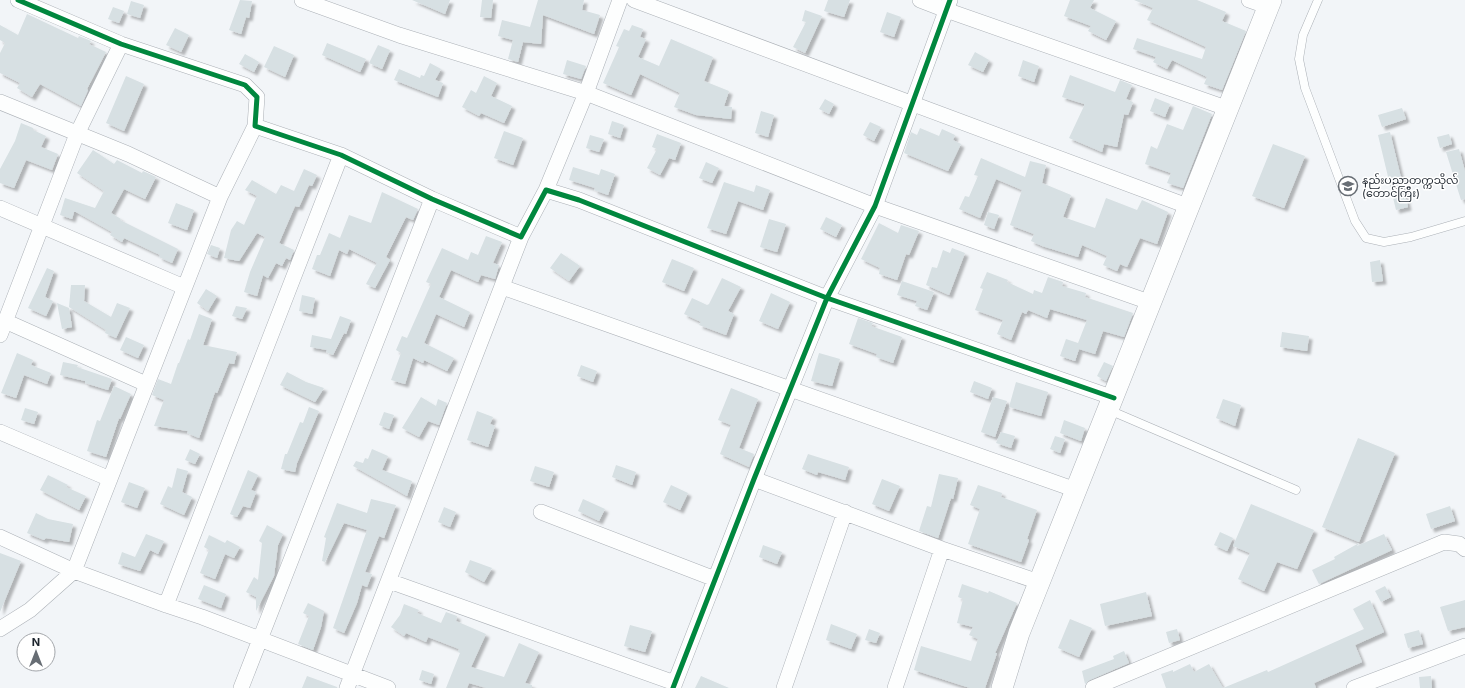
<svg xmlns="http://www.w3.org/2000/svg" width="1465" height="688" font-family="Inter,'Noto Sans Myanmar',sans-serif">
<defs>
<filter id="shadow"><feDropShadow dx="3.5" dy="3.5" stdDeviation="1" flood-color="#0004"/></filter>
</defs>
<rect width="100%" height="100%" fill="#f2f5f8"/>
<!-- building -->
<path fill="#d7e0e3" filter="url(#shadow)" d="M240 0 252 1 249 18 246 17 241 34 229 30Z
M412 0H450L445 14Z
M482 0H493L491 18 480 17Z
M538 0H584L582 10 600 15 594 34 543 15 541 44 523 42 518 62 508 59 513 40 498 36 502 20 530 27Z
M828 0H850L844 17 824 11Z
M1070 0H1094L1090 8 1116 21 1106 40 1088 31 1091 26 1064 16Z
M1134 0H1197L1226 12 1222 21 1246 31 1222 90 1204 84 1207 77 1172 60 1167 69 1153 62 1156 57 1133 49 1137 38 1202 59 1206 47 1147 20 1153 8Z
M131 1 144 5 140 18 127 14Z
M113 7 124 11 119 23 108 19Z
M805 10 822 16 805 53 793 47 806 22 802 21Z
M887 12 901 17 894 37 880 32Z
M27 14 78 38 79 36 91 41 89 44 106 52 87 89 88 90 81 106 40 84 32 97 17 88 20 83 0 73V53L5 43 0 40V25L18 35Z
M632 25 643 29 640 37 646 39 638 57 659 66 671 39 713 57 704 81 729 91 724 106 732 107 731 119 696 115 674 107 680 93 640 74 631 95 603 83 619 47 616 46 624 29 629 31Z
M175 28 189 35 181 52 166 45Z
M327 43 366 59 360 72 322 55Z
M378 45 390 50 382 69 369 63Z
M274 46 294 55 285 77 264 67Z
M975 52 989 60 983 72 968 65Z
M245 54 259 62 254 72 239 64Z
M567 60 586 66 581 79 563 74Z
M1023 60 1039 66 1034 82 1018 76Z
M430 63 441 69 435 80 443 83 438 97 394 80 399 69 420 78 421 75 424 76Z
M1070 75 1115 92 1120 80 1132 85 1126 99 1133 102 1128 115 1124 114 1117 147 1104 144 1102 152 1069 138 1084 106V104L1062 97Z
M126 76 144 84 124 131 106 123Z
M484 76 497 83 491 96 512 106 504 123 481 113 479 116 462 107 471 90 476 93Z
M1155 98 1170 104 1165 117 1150 111Z
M825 99 834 104 829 114 819 109Z
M1193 106 1212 114 1183 188 1167 183 1171 173 1145 164 1151 146 1157 149 1167 124 1183 130Z
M1402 108 1406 119 1382 127 1378 115Z
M761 111 774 115 768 137 755 133Z
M612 121 624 125 620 138 608 134Z
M870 122 881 127 874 141 863 135Z
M21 123 33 128V130L46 136 41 147 58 154 52 170 26 160 14 188 0 183V169L15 141Z
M920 128 939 136 942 129 955 135 953 140 961 144 948 171 904 153 911 132 917 135Z
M504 131 523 138 513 165 494 158Z
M1390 132 1408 207 1396 210 1378 135Z
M657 134 681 143 675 160 669 158 660 175 647 168 657 149 652 147Z
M1449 134 1452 144 1440 148 1437 137Z
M590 135 604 139 599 152 586 148Z
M1273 144 1305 156 1284 208 1252 196Z
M1459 149 1465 171V199L1461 200 1446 152Z
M93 150 114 164 117 160 142 173 143 171 156 177 145 199 124 189 111 213 121 219 120 220 178 249 172 263 159 257 160 255 124 238 122 242 110 235 112 232 76 212H74L72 219 60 215 65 198 95 208 104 191 77 173Z
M981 158 1025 177 1030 161 1046 165 1042 183 1071 195 1063 217 1095 228 1106 198 1137 210 1142 200 1168 212 1157 244 1140 238 1127 267 1120 264 1117 271 1103 265 1107 256 1082 245 1078 257 1042 246 1031 241 1034 234 1010 225 1022 190 996 179 980 218 959 209 965 196 969 197 978 176 974 175Z
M706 162 719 168 712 183 699 178Z
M573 167 599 175 601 169 615 174 608 195 594 190 595 188 569 180Z
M304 169 317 175 312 186 309 185 299 207 295 206 279 243 294 250 290 260 286 258 282 266 276 263 268 278 263 275 257 296 244 292 250 272 265 237 257 233 239 261 224 258 231 230 237 221 244 225 257 196 245 190 252 180 276 194 281 185 294 191Z
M724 182 754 192 756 185 770 190 763 210 738 201 726 234 707 228Z
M382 192 418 209 413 220 406 217 386 257 390 260 375 288 366 284 377 263 349 249 347 254 339 250 330 276 312 269 317 255H320L329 233 340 238 349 215 371 223Z
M176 203 194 210 187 230 168 223Z
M988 212 999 215 994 229 984 225Z
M826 217 842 225 836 237 820 229Z
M769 219 786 224 777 252 760 247Z
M879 223 898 233 901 225 919 231 909 255 906 254 897 280 879 274 880 268 861 259Z
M486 236 502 242 493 263 499 265 495 279 481 275 478 282 451 270 439 297 470 312 464 327 436 314 424 343 454 358 447 371 424 360 423 363 413 358 405 384 391 380 401 353 396 350 402 336 407 338 431 284 426 282 442 248 468 260 471 252 478 255Z
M211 245 220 248 217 258 207 254Z
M952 248 965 253 949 295 926 285 932 267 937 268 943 250 950 253Z
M561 253 580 266 569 281 550 268Z
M672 259 694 268 684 291 662 282Z
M1380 260 1383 281 1372 282 1370 262Z
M47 268 54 271 45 297 53 301 46 316 28 308Z
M987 272 1008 280 1007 282 1033 294 1034 290 1042 293 1048 277 1063 282 1062 286 1086 293 1085 297 1133 313 1124 337 1103 331 1095 354 1079 349 1075 361 1060 356 1066 339 1078 343 1087 320 1050 309 1047 318 1028 310 1026 314 1022 312 1011 340 997 334 1003 320 975 310 983 289 980 288Z
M722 278 741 287 728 311 734 314 726 335 699 325 701 322 684 314 692 298 707 305 709 304Z
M902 281 934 292 927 310 915 306 917 301 897 295Z
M71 285H85L84 301 111 317 117 303 130 308 116 338 105 333 106 330 69 307Z
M206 289 217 296 208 311 197 303Z
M771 293 790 302 778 329 759 321Z
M302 295 315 298 312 314 299 311Z
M57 303 69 308 72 327 62 329Z
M236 306 247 308 242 319 232 316Z
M199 314 212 319 203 345 237 352 234 364 229 363 217 393 215 392 199 438 187 433 188 431 154 426 164 400 152 395 158 379 171 384 178 363H179L188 339 190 340Z
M340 316 351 320 346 334 344 333 333 355 326 352 327 350 310 347 312 335 331 339Z
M858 318 873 323 871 326 902 337 893 363 876 357 877 354 849 344Z
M1282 332 1309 336 1307 351 1280 347Z
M126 337 144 345 138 358 120 350Z
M17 353 33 360 31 365 51 373 47 384 24 375 16 398 1 393Z
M819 353 840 359 832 386 811 381Z
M63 362 78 365 77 367 112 379 108 390 85 383V381L60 375Z
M1104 362 1113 366 1106 381 1097 376Z
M581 365 597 371 593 382 577 376Z
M287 372 306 382 324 388 315 402 280 385Z
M974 381 992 388 988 399 970 392Z
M1016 382 1048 392 1041 416 1009 407Z
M114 386 131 394 120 419 119 418 106 457 87 451 97 420 100 421Z
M731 388 758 399 739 448 754 454 749 467 720 454 731 425 718 420Z
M421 397 436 406 438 399 447 403 439 425 428 421 419 437 402 428Z
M993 397 1007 401 995 437 981 432Z
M1223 399 1241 405 1235 426 1216 418Z
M309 407 319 411 297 463 295 472 281 469 285 454H287L300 422 303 423Z
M25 408 38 412 34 424 21 420Z
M477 411 493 417 490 424 495 426 488 447 467 440Z
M384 412 394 415 389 429 379 425Z
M1064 420 1085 428 1081 441 1060 433Z
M1001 432 1015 436 1011 448 996 443Z
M1055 436 1065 439 1060 453 1050 449Z
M1358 438 1395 453 1359 542 1322 527Z
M190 449 200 454 195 464 185 460Z
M372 449 388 456 382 470 412 481 407 496 353 466 356 461 363 463 365 458 368 459Z
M808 454 849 467 845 480 818 472 817 475 802 469Z
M616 465 636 472 632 485 612 477Z
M535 466 554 472 549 487 530 481Z
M177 468 188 471 182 492 192 497 184 515 160 504 168 486 172 488Z
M248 470 258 475 251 490 256 492 250 508 243 506 237 517 230 514Z
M939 474 958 478 953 499 951 498 938 538 919 531 927 506 931 507Z
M48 475 68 485 66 487 86 496 79 510 40 490Z
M882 479 900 486 889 511 872 504Z
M129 482 145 488 137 508 121 502Z
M671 485 688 493 680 510 663 502Z
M978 485 1002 493 1001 497 1037 510 1027 539 1029 540 1021 562 968 544 980 509 970 505Z
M371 499 396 505 384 538 379 536 365 572 372 574 367 587 362 585 357 603 344 633 333 628 367 530 344 523 325 562 322 561 326 538 324 537 337 503 367 513Z
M583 499 605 509 599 521 578 511Z
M1251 504 1314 530 1297 569 1277 562 1264 591 1238 579 1250 553 1233 546Z
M1450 506 1455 521 1431 529 1426 514Z
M444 507 456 512 450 527 438 522Z
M36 513 48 519 73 524 69 542 46 538 44 540 27 533Z
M267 525 283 534 278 545 274 576 256 611V597L246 592 254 577 258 580 262 543 259 541Z
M1220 532 1233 538 1227 551 1214 545Z
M146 534 164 541 158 554 150 550 140 571 118 564 122 552 135 557Z
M1384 534 1392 550 1319 584 1312 570 1335 559 1334 557 1359 543 1357 546Z
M209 535 225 543 227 540 240 547 234 558 225 554 215 579 200 573 209 550 204 547Z
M763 545 782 552 777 564 759 557Z
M0 553 21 561 0 612Z
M470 560 492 568 484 582 465 572Z
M962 584 988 593 989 591 1017 603 995 653H997L985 688H970L914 670 921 646 971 661 978 639 969 635 973 627 957 623 963 599 958 597Z
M204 585 226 594 221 608 198 599Z
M1385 586 1391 597 1381 602 1375 591Z
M1146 592 1152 616 1105 626 1100 604Z
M1370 600 1384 632 1355 645 1362 662 1314 683 1316 688H1223L1267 670 1268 672 1364 629 1353 609Z
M1465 600V627L1448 631 1440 607Z
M308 603 324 611 321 627 313 650 298 644 309 616 303 613Z
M404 604 419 610 417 613 441 623 446 612 457 616 456 621 486 634 471 667 504 677 519 643 539 652 525 683 532 685V688H486L469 683 467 688H446L460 653 458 652 459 649 428 637 426 642 406 633 404 636 391 627 400 615Z
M1070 619 1092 628 1079 657 1058 648Z
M831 624 857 634 851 649 826 640Z
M630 625 652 631 645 652 624 646Z
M869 629 880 633 876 643 865 640Z
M1177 629 1180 640 1169 643 1166 632Z
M1419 630 1423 644 1408 648 1404 634Z
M1124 651 1129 663 1090 680 1085 684 1082 671 1114 659 1113 656Z
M1190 664 1194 672 1209 664 1223 688H1166L1161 674 1173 670V672Z
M422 670 434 674 431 684 419 680Z
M307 676 337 687V688H302Z
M701 676 729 688H695Z
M1431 676 1432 688H1420L1419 677Z"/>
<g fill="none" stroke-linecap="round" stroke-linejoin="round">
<!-- service casing -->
<g stroke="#acb1b7" stroke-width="9">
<path id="service" d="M1318 0 1303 35 1299 59 1305 88 1355 221 1366 238 1384 242 1411 237 1465 221
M1109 410 1296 490"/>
</g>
<!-- minor casing -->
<g stroke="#acb1b7" stroke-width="16">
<path id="minor" d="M18 0 121 44 245 85 257 97 255 126 341 155 432 199 521 237 546 190 579 200 827 298 1114 398
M302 0 399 35 586 93 875 206 1152 303
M634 0 1190 207
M920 0 946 10 1229 109
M1249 0 1269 7
M0 102 128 154 220 197
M546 190 586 93 620 0
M0 208 184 287
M502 287 1076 490
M5 321 146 384
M0 335 77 134 121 44
M0 432 110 479
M754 479 942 549 1039 582
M541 512 715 579
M0 537 74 571 166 605 202 617 388 688
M389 581 675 683
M166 605 341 155
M0 629 30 610 74 571 220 197 255 126
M241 688 432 199
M347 688 521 237
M673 688 754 479 827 298 875 206 950 0
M784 688 845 512
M895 688 942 549
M1093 688 1444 542 1459 544 1465 549
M1354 688 1465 646"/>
</g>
<!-- secondary casing -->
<g stroke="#acb1b7" stroke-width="22">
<path id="secondary" d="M1002 688 1019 633 1271 0"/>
</g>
<!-- service -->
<use href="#service" stroke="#fdfefe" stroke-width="8"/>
<!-- minor -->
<use href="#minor" stroke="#fdfefe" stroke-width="15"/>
<!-- secondary -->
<use href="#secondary" stroke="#fdfefe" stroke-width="21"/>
<!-- cycleway casing -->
<g stroke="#fff" stroke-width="8">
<path id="cycleway" d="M18 0 121 44 245 85 257 97 255 126 341 155 432 199 521 237 546 190 579 200 827 298 1114 398
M673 688 754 479 827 298 875 206 950 0"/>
</g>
<!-- cycleway -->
<use href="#cycleway" stroke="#00873e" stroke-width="5"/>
</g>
<!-- icons -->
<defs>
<g id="university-ring" transform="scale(1)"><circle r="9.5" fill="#fff" stroke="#676d74" stroke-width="1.5"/><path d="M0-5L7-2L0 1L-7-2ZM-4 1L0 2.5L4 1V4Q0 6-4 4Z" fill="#676d74"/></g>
</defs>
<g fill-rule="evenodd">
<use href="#university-ring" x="1348" y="186"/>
</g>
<g text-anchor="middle" stroke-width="3" stroke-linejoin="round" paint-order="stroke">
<!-- poi labels -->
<g font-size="11" fill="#1c242d" stroke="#fff" text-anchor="start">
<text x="1362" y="184">နည်းပညာတက္ကသိုလ်<tspan x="1362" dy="13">(တောင်ကြီး)</tspan></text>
</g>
</g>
<!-- north arrow -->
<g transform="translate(36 652)"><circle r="19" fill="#ffffff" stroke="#a4a7ab"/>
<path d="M0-3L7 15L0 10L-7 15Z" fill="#676d74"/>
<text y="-6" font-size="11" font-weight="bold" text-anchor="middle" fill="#1c242d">N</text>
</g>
</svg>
